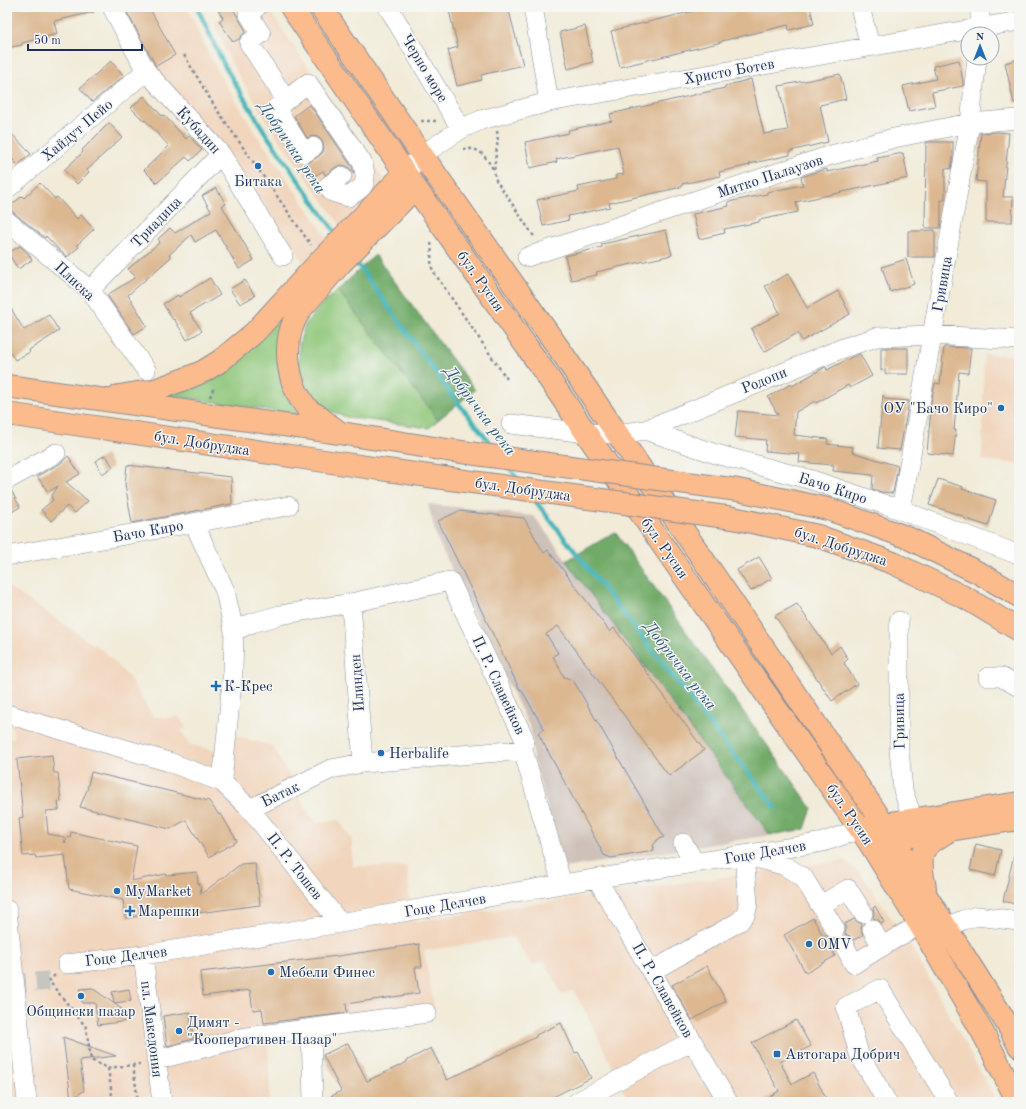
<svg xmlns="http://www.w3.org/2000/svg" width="1026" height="1109" font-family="'Old Standard TT',serif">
<rect width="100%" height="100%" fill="#f6f6f2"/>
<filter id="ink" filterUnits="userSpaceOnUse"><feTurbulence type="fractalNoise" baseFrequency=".025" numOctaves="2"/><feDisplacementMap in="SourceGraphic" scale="8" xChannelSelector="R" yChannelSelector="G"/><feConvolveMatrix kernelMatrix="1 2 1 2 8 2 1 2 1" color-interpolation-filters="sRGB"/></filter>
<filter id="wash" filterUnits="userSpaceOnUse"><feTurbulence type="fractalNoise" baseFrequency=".012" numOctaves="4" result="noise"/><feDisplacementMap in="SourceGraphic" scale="16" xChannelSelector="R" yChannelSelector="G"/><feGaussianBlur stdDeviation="0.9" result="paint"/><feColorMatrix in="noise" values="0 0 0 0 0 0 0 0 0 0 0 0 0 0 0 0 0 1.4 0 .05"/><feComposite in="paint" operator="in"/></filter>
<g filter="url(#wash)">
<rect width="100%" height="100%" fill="#f1ebd8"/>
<!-- built -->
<path fill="#f1d5bd" d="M119 7H187L218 72 259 138 328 239 303 262 248 181 151 69Z
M238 7H267L385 182 341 226 273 131 232 64 214 22Z
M984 354 1019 356V464L982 460Z
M7 586 105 652 130 679 153 717 169 718 179 716 186 728 181 730 190 745 232 754 236 736 273 746 311 817 317 823 339 820 352 840V866L407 867 410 901 415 921 844 860 860 873 914 951 997 1102H629L587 1014 573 990 562 995 544 961 532 966 513 937 424 951 434 1007 268 1030 270 1102H7V739L14 738 7 712Z"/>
<!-- industrial -->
<path fill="#cec1ba" d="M428 504 534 516 770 835 564 868 533 757 531 730 437 539Z"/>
<!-- green -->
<path fill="#8ec679" stroke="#547a6c" d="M338 290 438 420 429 428 346 417 326 409 312 396 303 381 299 367V345L305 325 320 306Z
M283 318 277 344 279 370 282 385 290 401 300 415 167 395Z"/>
<!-- forest -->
<path fill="#72ab69" stroke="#466d64" d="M375 255 475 390 438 420 338 290Z
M615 532 812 808 805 829 770 835 566 561Z"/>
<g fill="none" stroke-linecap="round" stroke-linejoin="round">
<!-- stream -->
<path stroke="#45b5bb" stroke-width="4.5" d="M197 7 225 67 266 134 337 235
M354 259 451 394 495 449
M508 466 519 481
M533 498 776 808"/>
</g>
<g id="blocks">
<!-- building -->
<path fill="#dcb790" d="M18 7H94V12L54 21 57 34 22 43V45L7 48V10Z
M124 7H149L175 55 156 66Z
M216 7H232L246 31 239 39 233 42 219 21 223 18Z
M448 7H508L523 65 481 75 482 80 457 86 448 50 458 47Z
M710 7H810L814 24 789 30 788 25 722 41V42L620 67 611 31Z
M585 26 593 62 568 69 560 32Z
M1019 59V102L1014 103 1005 63Z
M959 60 963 82V86L932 92 935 106 909 111 903 86 936 79 933 66Z
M111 61 124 76 92 102 80 88Z
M840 74 846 99 820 105 828 142 790 151V155L749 164 750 165 719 172 720 176 682 184V187L609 203 610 207 568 216 569 220 543 226 537 200 579 191 578 187 616 179V175L624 174 618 146 556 159 557 162 530 168 525 142 569 133 568 130 612 121 610 114 725 88V86L751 79 764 134 788 130 779 86Z
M144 96 162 116 164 115 186 139 189 136 202 150 190 161 186 157 157 183 144 170 169 146 145 120 144 121 131 108Z
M309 105H310L352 167 354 173 353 174 351 170 347 166 341 165 336 167 325 175 323 171 313 177 303 164 310 162 319 156 323 152 324 147 322 141 318 137 313 136 307 138 294 116Z
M109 123 122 137 87 170 89 172 77 184 64 170 83 152 82 150Z
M7 129 31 154 18 165 7 154Z
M997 132 1009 133 1003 197H1013L1012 222H986V182L976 181 981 133Z
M928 142H953V158L951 169 945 168V200H941V222L940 228H925L926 143Z
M903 153 908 178 796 202 798 212 759 220V222L724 229 725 233 699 239 693 214 729 206 728 202 767 194V192L803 185 801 177 816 172 827 169V172L878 161 877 158Z
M40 183 55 199 57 197 77 219 81 215 94 229 77 245 79 247 67 257 57 248 46 236 45 238 14 213 9 207 22 196 24 198Z
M216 188 226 204 222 206 254 260 239 269 216 230 195 242 191 235 169 255 171 257 128 295 147 326 134 334 107 295 136 277 128 269 160 242 158 239 170 228 175 233 211 211 202 196Z
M666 230 672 255 596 272 597 275 571 280 565 256 602 247V244Z
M935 230V257H908V231H920Z
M20 246 28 253 32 260 18 269 8 253Z
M906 259 914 284 890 292 882 267Z
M788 274 807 308 838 291 850 314 802 341 798 333 764 352 751 329 780 313 765 286Z
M210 278 220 295 190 313 202 331 187 340 174 319 173 320 163 304 178 295 179 297Z
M245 280 255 296 240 304 230 289Z
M7 302 24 330 49 315 59 331 29 350 30 352 15 360 7 347Z
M944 347 971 348 968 373 959 372 954 430H956L953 456 927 453 931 408H930L935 383 940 384Z
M881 348H908V374H885V369L881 371Z
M860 354 872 376 850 388 848 385 816 403 815 401 796 412 794 435 828 439 827 444 853 447 852 452 898 466 893 493 881 492 872 489 873 475 833 471 834 465 799 462 800 454 765 451 766 440 735 437 738 411 778 415 768 397 791 384 792 386 825 367H826L827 370 852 357Z
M883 395 885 399 909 401 900 450 878 448Z
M106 455 113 467 102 474 95 461Z
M68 456 80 474 66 482 88 501 75 513 67 506 51 521 41 510 53 500 51 497 58 486 48 492 37 476 61 463Z
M127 465 231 477 232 504 132 523 125 484Z
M938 479 963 487 962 489 996 500 988 526 963 518V516L929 505Z
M11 490 20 507 7 515V491Z
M459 511 524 518 544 553 548 550 610 632 614 628 704 750 669 776 558 626 546 634 558 653 553 656 564 677 573 680 664 837 657 840 653 846 654 851 611 858 604 855 538 733 544 729 521 689 520 690 438 521Z
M759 557 772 578 751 591 737 570Z
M797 604 831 653 840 646 848 659 844 663 857 684 832 701 775 616Z
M52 755 54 773H58L61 802 58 801 59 810 46 811 48 834 64 837 65 843 67 837 70 838 71 832 137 846 131 881 166 874 167 875 197 872 198 884H200L201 894 241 864 255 863 260 905 190 914 189 906 147 915 126 918 123 900 69 889 65 855 36 858 35 855 23 856 19 818 23 817 17 759Z
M91 772 209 801 219 815 221 814 237 841 209 857 186 820 170 829 80 807 87 790Z
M976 844 1001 850 995 876 970 870Z
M1014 855H1019V905L1003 901Z
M875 906 884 922 882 924 878 920 873 918 874 913 873 908Z
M813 918 823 936 826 935 829 938 834 940 833 945 835 951 833 952 835 956 806 973 784 935Z
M854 919 858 922 862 924 861 929 863 935 854 940 850 936 845 934 846 929 845 924Z
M419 944 422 967H415L419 993 346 1004 347 1013 264 1023 262 1009 253 1010 250 990 203 996 200 972 338 956Z
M707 966 726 1001 692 1020 672 985Z
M92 988 126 1012 128 1021 98 1025 95 1003H82L80 989Z
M129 989 131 1001 114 1003 112 992Z
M190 1012 193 1039 167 1046 163 1016Z
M796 1020 811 1046 780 1062 792 1084 813 1073 828 1102H761L779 1091 752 1043Z
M561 1023 575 1053 578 1052 591 1078 543 1102H324V1100L341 1091 323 1055 348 1043 367 1081 407 1062 406 1061 431 1048 447 1080 536 1037V1035Z
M63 1037 116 1056 80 1060 84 1091 71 1099Z"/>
</g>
</g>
<g filter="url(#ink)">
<use href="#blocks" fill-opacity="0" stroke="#868d9b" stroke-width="1"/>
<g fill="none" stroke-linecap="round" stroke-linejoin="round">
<!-- minor-tunnel -->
<path stroke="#c6c5c0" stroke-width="19" stroke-dasharray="19 10" stroke-linecap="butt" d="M7 984 49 981"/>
<!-- minor casing -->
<g stroke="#868d9b" stroke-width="20">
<path id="minor" d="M112 7 146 71 221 154 283 256
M257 7 248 13 261 34 249 43 286 100 276 108 304 153 313 147
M388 7 461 129
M533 7 549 102
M860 7 870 46
M980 34V7
M286 100 308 83 362 162C365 169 367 181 362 187 358 191 352 194 348 197L332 192 328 186 342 176
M405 173 422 155 461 129 481 120 549 102 1019 21
M7 189 146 71
M7 221 90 290 146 370
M527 257 828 156 894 138 970 123 1019 119
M90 290 221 154
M511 424 586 433 618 434 645 430 843 348 877 337 933 335 1019 340
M645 430 716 454 812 480 901 510 1019 555
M7 480 56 453
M901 510 970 123 977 58
M194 523 225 591 234 631 233 671 222 782
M7 556 288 506
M351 603 450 581 524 738 523 750 562 884
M899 621V750L903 790 913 820
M234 631 252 623 280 615 351 603 363 763
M988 677H1001L1019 687
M7 714 169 762 222 782 250 809 340 923
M250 809 331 769 363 763 523 750
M683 843 695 863
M597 879 728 1102
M821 905 848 889 863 913
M7 910 27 1102
M947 927 963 920 977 916 1019 921
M872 929 882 947
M844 945 854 964 896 938 920 925
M143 955 162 1102
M67 964 143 955 340 923 562 884 744 855 823 842 861 829
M652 971 740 921 746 913 748 904 744 855 783 865 803 877 835 929
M311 1029 313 1102
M156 1060 246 1037 427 1013
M577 1102 692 1041
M887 1102 859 1054 846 1007 880 989 949 1102"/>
</g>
<!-- major casing -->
<g stroke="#868d9b" stroke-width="24">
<path id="major" d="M291 7 405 173 541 367 666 550 869 842 920 925 983 1033 1018 1102
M321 7 422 155 562 353 884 824 927 897 1009 1027 1019 1046
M7 386 340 433 447 450
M119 396 155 390 190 377 204 371 220 361 254 333 321 260 405 173
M7 414 317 460 443 478
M339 432C332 427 324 421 317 415 313 413 309 411 307 408 285 381 281 337 301 309L340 264 415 188
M828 509 906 537 981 574 1019 596
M818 536 893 563 966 598 1019 630
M870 827 884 824 1019 803
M880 841 1019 819
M925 888C923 878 919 860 924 850 929 842 939 837 947 832"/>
</g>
<!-- path -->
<path stroke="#868d9b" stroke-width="2.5" stroke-dasharray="3 3" stroke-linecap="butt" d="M184 55 215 107 311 245
M421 121H436
M497 131C500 148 491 164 496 180L535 238
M463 149C482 147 484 156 494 170
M431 243C433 252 429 261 433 271L507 379
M210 397 214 387
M55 975 49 981 86 1027 91 1060 108 1068 113 1102
M133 1065 138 1102
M108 1068 140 1064"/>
<!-- minor -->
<use href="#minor" stroke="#fff" stroke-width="19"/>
<!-- major -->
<use href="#major" stroke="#fbbb8c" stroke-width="22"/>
<!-- major-bridge casing -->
<g stroke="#868d9b" stroke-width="24" stroke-linecap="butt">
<path id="major-bridge" d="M447 450 738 490 828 509
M443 478 733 518 818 536"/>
</g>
<!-- major-bridge -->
<use href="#major-bridge" stroke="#fbbb8c" stroke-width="22"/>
</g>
</g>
<!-- markers -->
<g fill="#1f6fb2" stroke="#f6f6f2" stroke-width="1.5">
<circle cx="258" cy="166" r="4"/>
<circle cx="1001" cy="408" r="4"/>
<path d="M214 680h4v4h4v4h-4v4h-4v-4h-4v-4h4z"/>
<circle cx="381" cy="753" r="4"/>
<circle cx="117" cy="891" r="4"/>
<path d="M128 905h4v4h4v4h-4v4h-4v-4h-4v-4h4z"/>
<circle cx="809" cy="944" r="4"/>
<circle cx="271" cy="972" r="4"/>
<circle cx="81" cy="996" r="4"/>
<circle cx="179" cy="1031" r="4"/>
<rect x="773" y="1050" width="8" height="8" rx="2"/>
</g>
<g text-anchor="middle" stroke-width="3" stroke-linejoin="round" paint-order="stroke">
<!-- street labels -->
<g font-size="15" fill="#1b2f5e" stroke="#f6f6f2">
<text transform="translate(425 68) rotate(59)" y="5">Черно море</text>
<text transform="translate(729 71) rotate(-10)" y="5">Христо Ботев</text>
<text transform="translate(77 130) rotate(-40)" y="5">Хайдут Пейо</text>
<text transform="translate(199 130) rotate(48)" y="5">Кубадин</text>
<text transform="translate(770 176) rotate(-18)" y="5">Митко Палаузов</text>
<text transform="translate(156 222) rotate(-46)" y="5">Триадица</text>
<text transform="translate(75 281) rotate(43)" y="5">Плиска</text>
<text transform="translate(481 281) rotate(55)" y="5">бул. Русия</text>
<text transform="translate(942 284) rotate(-80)" y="5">Гривица</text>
<text transform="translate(764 380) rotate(-22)" y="5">Родопи</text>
<text transform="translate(202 443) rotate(9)" y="5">бул. Добруджа</text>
<text transform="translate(833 488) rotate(18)" y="5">Бачо Киро</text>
<text transform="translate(523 489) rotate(8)" y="5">бул. Добруджа</text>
<text transform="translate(148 531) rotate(-10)" y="5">Бачо Киро</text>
<text transform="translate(841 546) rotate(18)" y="5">бул. Добруджа</text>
<text transform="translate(665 548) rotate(55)" y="5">бул. Русия</text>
<text transform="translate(357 683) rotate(-94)" y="5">Илинден</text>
<text transform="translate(499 685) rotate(65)" y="5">П. Р. Славейков</text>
<text transform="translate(899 721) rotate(-91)" y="5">Гривица</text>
<text transform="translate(280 794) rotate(-26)" y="5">Батак</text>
<text transform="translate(850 814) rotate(56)" y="5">бул. Русия</text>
<text transform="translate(765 852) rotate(-10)" y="5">Гоце Делчев</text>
<text transform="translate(295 866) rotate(52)" y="5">П. Р. Тошев</text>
<text transform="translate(445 905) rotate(-10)" y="5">Гоце Делчев</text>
<text transform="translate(126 956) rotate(-7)" y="5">Гоце Делчев</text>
<text transform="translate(663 990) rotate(60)" y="5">П. Р. Славейков</text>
<text transform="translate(152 1029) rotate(83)" y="5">пл. Македония</text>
</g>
<!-- poi labels -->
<g font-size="15" fill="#1b2f5e" stroke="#f6f6f2" text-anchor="start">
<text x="258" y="186" text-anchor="middle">Битака</text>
<text x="993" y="413" text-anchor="end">ОУ "Бачо Киро"</text>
<text x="224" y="691">К-Крес</text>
<text x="389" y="758">Herbalife</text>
<text x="125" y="896">MyMarket</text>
<text x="138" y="916">Марешки</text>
<text x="817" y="949">OMV</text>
<text x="279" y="977">Мебели Финес</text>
<text x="81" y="1016" text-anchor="middle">Общински пазар</text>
<text x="187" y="1027">Димят -<tspan x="187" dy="17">"Кооперативен Пазар"</tspan></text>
<text x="785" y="1059">Автогара Добрич</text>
</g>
<!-- water labels -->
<g font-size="16" font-style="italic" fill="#28577a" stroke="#f6f6f2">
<text transform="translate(293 147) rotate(56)" y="6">Добричка река</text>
<text transform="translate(481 410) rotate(53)" y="6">Добричка река</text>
<text transform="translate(681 665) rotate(52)" y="6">Добричка река</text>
</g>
</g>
<!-- margin -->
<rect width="1026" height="1109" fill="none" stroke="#f6f6f2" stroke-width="24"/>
<!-- north arrow -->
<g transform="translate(980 46)"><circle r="19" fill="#f6f6f2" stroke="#9ea6b7"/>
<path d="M0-3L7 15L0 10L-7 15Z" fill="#1f6fb2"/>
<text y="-6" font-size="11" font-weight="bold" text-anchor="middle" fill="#1b2f5e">N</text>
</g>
<!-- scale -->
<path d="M28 44v6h114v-6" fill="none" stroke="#1b2f5e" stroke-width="2"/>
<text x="34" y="44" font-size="12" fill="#1b2f5e" stroke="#f6f6f2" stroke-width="3" paint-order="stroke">50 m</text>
</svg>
